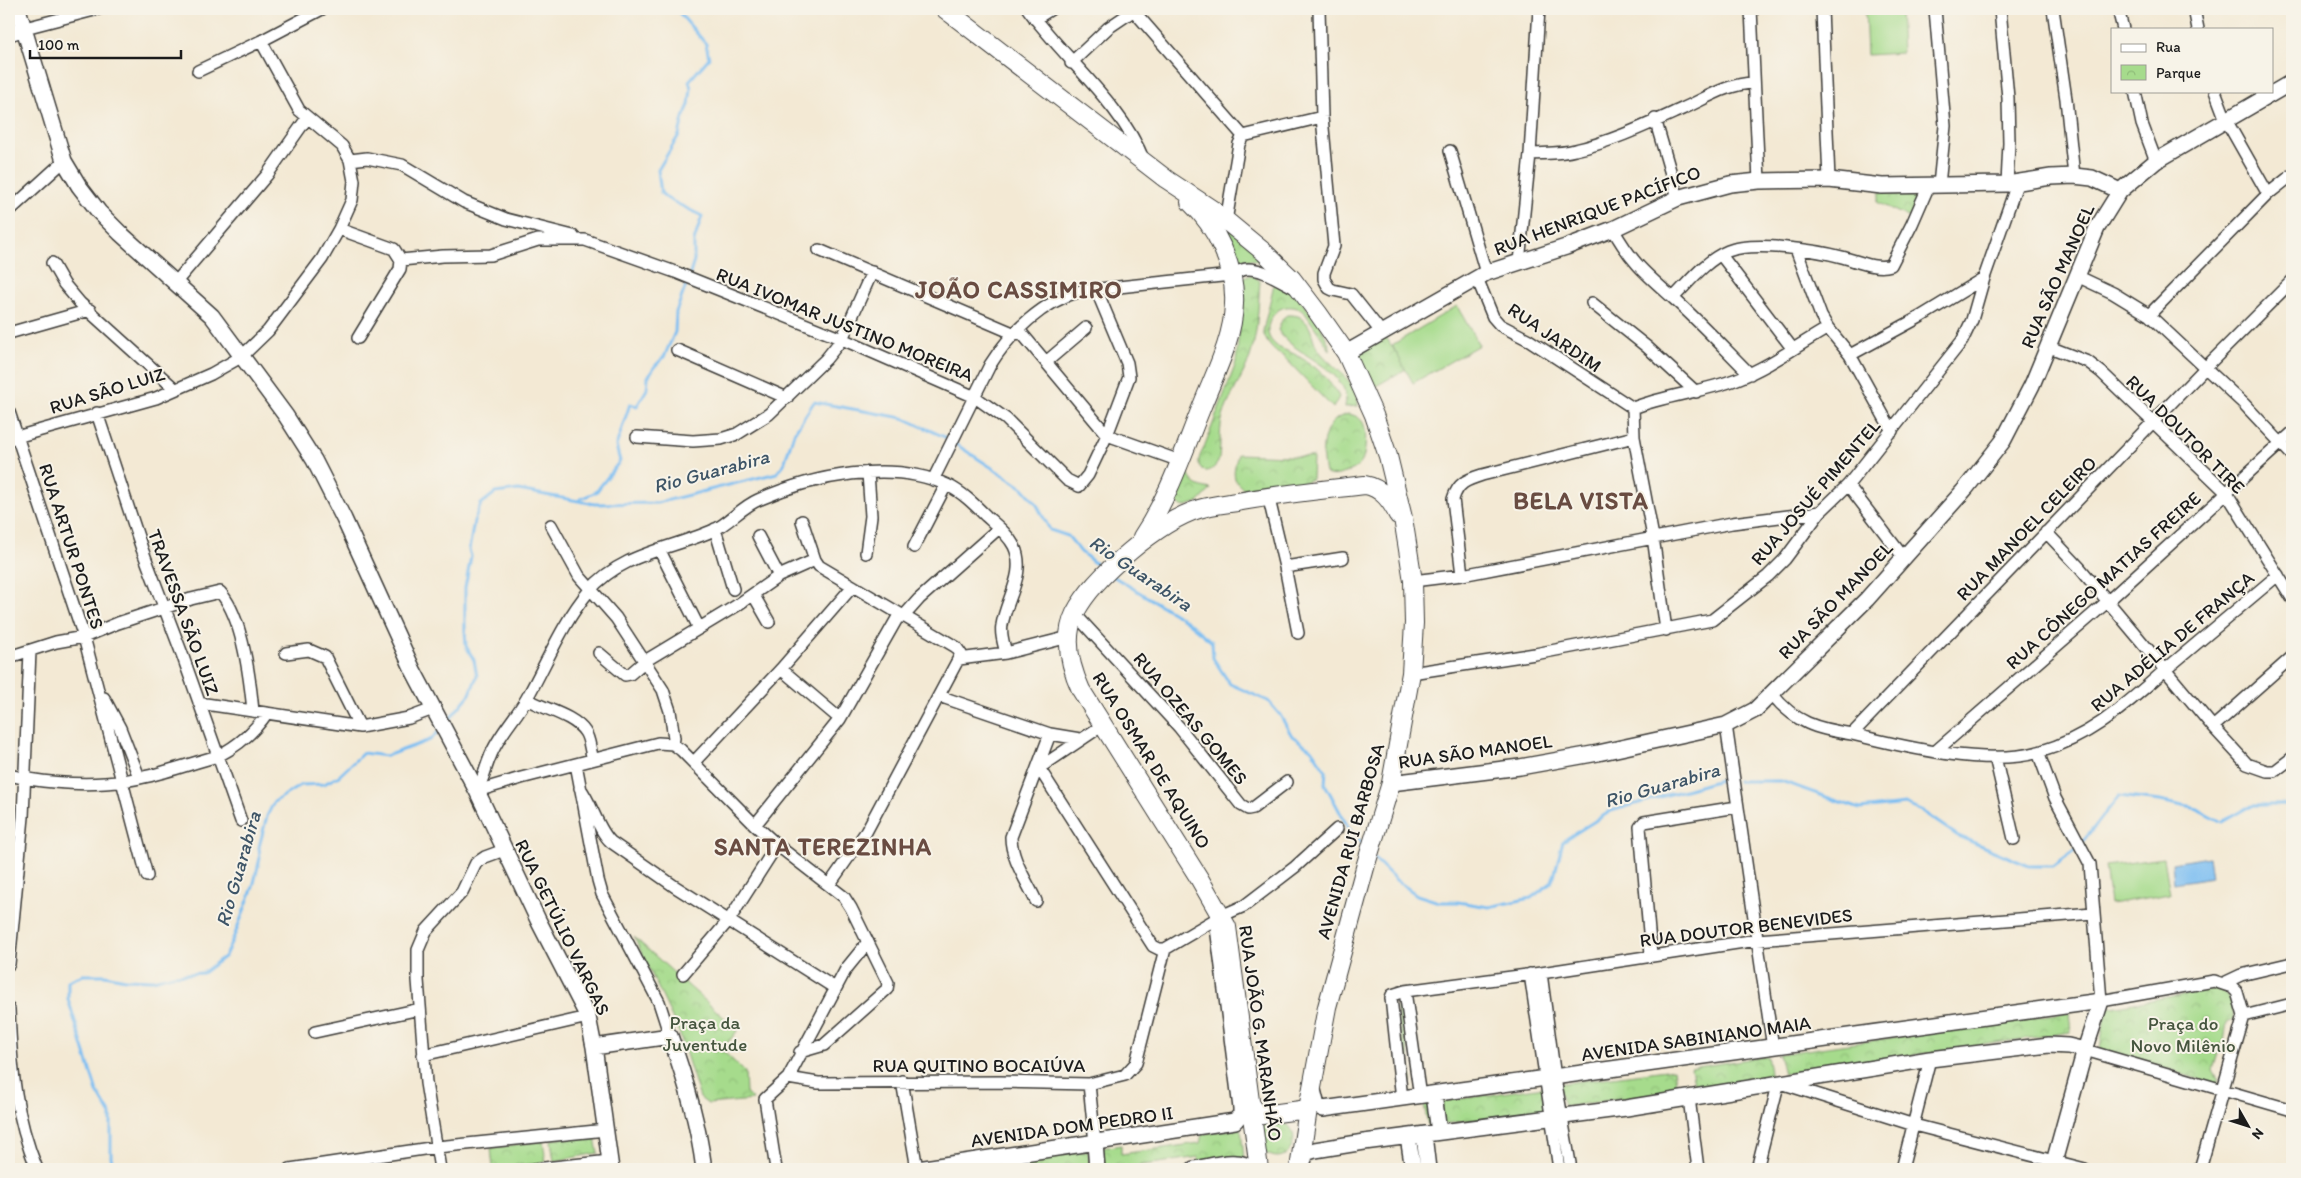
<svg xmlns="http://www.w3.org/2000/svg" width="2301" height="1178" font-family="Itim,sans-serif">
<defs>
<pattern id="park-crowns" width="20" height="18" patternUnits="userSpaceOnUse" patternTransform="scale(1.25)"><rect width="20" height="18" fill="#a6db8c"/><path d="M2 6a3 3 0 1 1 6 0M12 15a3 3 0 1 1 6 0" fill="none" stroke="#8ebb78"/></pattern>
</defs>
<rect width="100%" height="100%" fill="#f7f3e8"/>
<filter id="ink" filterUnits="userSpaceOnUse"><feTurbulence type="fractalNoise" baseFrequency=".02" numOctaves="2"/><feDisplacementMap in="SourceGraphic" scale="10" xChannelSelector="R" yChannelSelector="G"/><feConvolveMatrix kernelMatrix="1 2 1 2 8 2 1 2 1" color-interpolation-filters="sRGB"/></filter>
<filter id="wash" filterUnits="userSpaceOnUse"><feTurbulence type="fractalNoise" baseFrequency=".0096" numOctaves="4" result="noise"/><feDisplacementMap in="SourceGraphic" scale="20" xChannelSelector="R" yChannelSelector="G"/><feGaussianBlur stdDeviation="1.12" result="paint"/><feColorMatrix in="noise" values="0 0 0 0 0 0 0 0 0 0 0 0 0 0 0 0 0 1.4 0 .05"/><feComposite in="paint" operator="in"/></filter>
<g filter="url(#wash)">
<rect width="100%" height="100%" fill="#f3e9d4"/>
<!-- park -->
<path fill="url(#park-crowns)" stroke="#617c54" d="M1921 191 1910 218 1877 202 1880 192Z
M1210 213 1259 253 1263 263C1251 258 1245 258 1234 265Z
M1252 275 1260 281C1258 306 1258 333 1250 357 1242 379 1228 398 1222 420 1219 431 1221 455 1218 462 1208 480 1191 468 1203 450L1236 363 1241 311 1239 283 1241 278Z
M1274 284 1294 292 1320 324 1330 347V350L1303 310C1295 307 1288 305 1280 309 1270 315 1264 330 1271 340 1278 350 1288 350 1298 356 1314 365 1331 379 1339 397L1333 408 1283 356C1273 352 1265 341 1263 331Z
M1287 315C1294 315 1300 315 1305 321 1313 329 1312 341 1318 349 1331 368 1359 380 1358 406L1345 407C1354 369 1292 356 1278 330L1283 318Z
M1386 337 1406 369 1371 389 1355 356Z
M1348 414C1353 415 1358 416 1362 421 1368 428 1366 456 1361 463 1357 469 1350 471 1344 473 1337 476 1331 477 1325 473 1320 451 1321 420 1348 414Z
M1238 454 1313 457 1312 479 1304 482 1244 489C1230 480 1234 469 1238 454Z
M1185 464C1190 481 1193 486 1211 489L1199 502 1183 507 1173 499 1174 492Z
M634 937 738 1030 722 1050 745 1072 746 1093 753 1100 708 1104 700 1098 679 1032Z
M2219 988 2231 999 2234 1019 2227 1022 2224 1042 2221 1043 2213 1070 2218 1078 2217 1085 2100 1049 2106 1008Z
M1400 1004 1402 1006 1412 1080 1410 1083 1407 1079 1397 1008Z
M2069 1012 2071 1032 1784 1074 1779 1054Z
M1767 1056 1771 1078 1695 1088 1691 1068Z
M1674 1069 1677 1090 1564 1107 1558 1084Z
M1544 1087 1548 1110 1428 1126 1424 1104Z
M1271 1121C1310 1118 1293 1175 1263 1151L1262 1126Z
M1241 1128 1244 1159 1199 1164V1157L1138 1166 1136 1169H1104L1102 1148 1121 1145V1154L1200 1143 1202 1134Z
M594 1133 598 1153 554 1161 551 1140Z
M543 1141 546 1162 493 1169 491 1148Z
M1088 1151 1090 1169H953Z"/>
<!-- garden -->
<path fill="#a6db8c" stroke="#617c54" d="M1865 9H1900L1902 53 1867 55Z
M1457 306 1479 345 1413 383 1392 345Z
M2164 858 2170 894 2110 904 2105 866Z"/>
<!-- water -->
<path fill="#7cbef2" stroke="#4c6d87" d="M2209 857 2212 877 2174 883 2172 863Z"/>
<g fill="none" stroke-linecap="round" stroke-linejoin="round">
<!-- stream -->
<path stroke="#7cbef2" stroke-width="3" d="M676 9 706 44 709 58 689 81 691 88 689 105 683 118 679 135 658 170 661 193 668 199 702 216 694 241V261L690 274
M954 443 1023 488 1036 503 1050 530 1068 536 1081 552 1102 569
M580 499 596 492 620 461 616 446 630 404 637 406 647 389 648 377 655 366 664 357 675 332 676 312 688 280
M1111 575 1185 620 1212 642 1213 658 1230 684 1268 701 1280 715 1292 736 1311 749 1326 771 1325 784 1349 829 1364 845
M446 723 470 694 477 676 474 660 466 646 465 630V588L471 556 469 550 474 521 481 504 495 493 518 490 595 504 657 503 777 473 784 464 794 433 814 402 903 418 949 439
M1738 781H1781L1860 809 1905 804 1923 812 1958 836 2029 866H2053L2078 848
M2082 843 2119 796 2159 801 2197 809 2222 822 2252 805H2292
M1374 858 1396 880 1417 895 1439 902H1458L1489 907 1531 898 1551 883 1555 873 1563 841 1611 811 1720 780 1732 781
M114 1169 111 1157V1115L97 1092 68 999V981L83 975H105L125 979 153 980 173 975 203 973 225 956 235 934 253 887 260 858 259 847 267 816 274 802 301 785 324 784 339 776 363 753 386 756 430 740 441 729"/>
</g>
</g>
<g filter="url(#ink)">
<g fill="none" stroke-linecap="round" stroke-linejoin="round">
<!-- street casing -->
<g stroke="#3c3b38" stroke-width="14">
<path id="street" d="M1028 9C1064 59 1122 104 1144 161
M1319 9 1322 117 1334 246 1324 273V279L1329 288 1333 290 1351 294 1382 333
M1751 9 1759 181
M1822 9 1829 180
M1935 9 1945 126 1939 185
M2000 9 2008 98 2009 143 2007 184
M2053 9 2066 99 2074 176
M2118 9 2123 29
M2194 9 2198 29
M1133 10 1243 136
M1035 19 1051 9
M25 28 98 9
M1071 63 1108 28 1136 9
M198 71 261 41
M2135 91 2142 124 2156 161
M2215 91 2226 120 2268 194
M1655 119 1678 198
M1450 151 1486 273
M1530 154C1545 153 1561 154 1575 150 1609 143 1651 123 1682 109 1707 98 1726 84 1754 83
M350 160 367 158 402 165 464 202 506 219 573 236
M9 211 64 161
M1226 221 1239 144 1243 136 1322 117
M339 229 394 249 401 260 400 269 358 338
M1613 229C1632 263 1645 273 1673 298 1700 322 1725 349 1750 374
M1796 249 1821 316 1828 328 1850 355 1892 431
M819 250 1015 334
M1721 255 1792 348
M401 260 443 256 491 255 538 240H585L675 272 842 339 975 397 1006 419 1067 480 1079 486 1088 475 1107 435 1129 377 1127 363 1096 289
M1519 262 1530 154 1539 9
M52 263 64 284 80 303 174 388
M2077 276 2113 293 2149 315 2244 404 2292 455
M1477 278 1493 317 1500 325 1529 340 1633 408
M176 282 267 175 307 118
M1673 298C1689 282 1706 260 1728 251 1753 241 1816 250 1842 257 1857 261 1876 270 1891 265L1912 224 1929 185
M1592 303 1647 347 1696 392
M2149 315 2268 194 2292 175
M1019 330 1107 435 1180 461
M9 333 90 310
M2047 346 2088 362 2101 372 2226 492 2292 598
M677 350 787 398
M1850 355 1920 317 1984 278
M1046 362 1086 328
M1633 408 1634 437 1653 537 1666 630
M1633 408C1666 395 1703 392 1737 379 1769 367 1798 345 1828 328
M9 412 84 637 147 876
M97 413 142 549 182 654 241 821
M637 437 693 441 721 439 737 434 769 414 826 359 842 339 872 272
M9 439 156 398 211 374 241 357 268 331 322 259 339 229 352 200 354 181 350 160 342 146 299 110 261 41 322 9
M933 480 990 365C1010 333 1043 301 1081 291L1231 275C1235 274 1238 271 1242 270 1258 265 1281 281 1295 288
M1848 485 1904 558
M1268 495 1285 567 1298 633
M802 521 815 560 819 566 956 647 961 654 866 832 829 885
M551 525 579 576 616 618 663 690 670 711 674 738 673 744
M715 529 733 589
M2046 532 2079 567 2213 727 2247 764 2267 771H2275L2292 758
M758 536 779 576
M914 547 946 485
M659 549 699 628
M866 553 871 516 868 473
M1285 567 1343 558
M1462 575 1453 499C1458 483 1466 480 1482 475L1634 437
M1413 581 1462 575 1732 523 1820 512
M753 594 769 622
M1075 614 1179 727 1241 805 1248 809 1253 808 1287 782
M903 617 919 599 999 528
M286 653 309 650 325 657 360 727
M599 653 625 675 630 674 645 661 736 606 779 576 815 560
M9 657 56 642 84 637 118 623 191 599 220 592C242 616 250 679 253 711
M959 659 1006 653 1069 637
M781 669 840 719
M1411 673 1535 654 1712 620 1768 576 1785 559 1820 512 1848 485 1962 341 1972 320 1984 278 2018 181
M1772 694C1795 723 1817 729 1852 734L2206 367 2292 281
M939 696 1050 734 1080 739
M104 698 120 728 139 777
M527 699C543 709 574 715 585 732 590 739 590 751 593 759
M199 703 360 727 409 718 433 709
M1103 725 1039 768 1153 946 1159 949H1165
M1726 725 1773 1048
M2213 727 2292 657
M1852 734C1904 747 1988 767 2039 752 2096 735 2128 702 2171 665 2207 635 2242 605 2278 575
M1936 751 2107 602 2292 433
M2038 752 2055 798 2090 864 2101 1001 2214 981 2232 987 2237 992 2244 1016 2200 1169
M1995 757 2014 839
M694 762 781 669 853 586
M576 764 598 880 602 894 659 1002 670 1036
M9 775C37 782 75 785 105 783 143 781 181 766 218 756 238 746 254 732 267 713
M580 788C592 804 598 830 611 842L674 886 835 988
M477 791C483 780 485 769 490 757 498 735 516 718 527 698 547 662 563 622 589 591 621 553 672 549 714 530 730 522 742 507 758 500 812 476 892 459 947 485 962 492 974 504 986 516 996 525 1008 534 1014 546 1027 573 1006 599 1002 625 1000 635 1004 644 1006 653
M477 791 521 778 658 743 673 744 681 750 755 825 777 845 844 897 851 908 888 983 887 989 824 1045 800 1052
M755 825 840 719 899 615
M1036 901C1027 881 1011 859 1011 837L1050 734
M1651 955 1640 827 1644 822 1737 807
M9 964 23 817 30 651
M1541 973 1555 1078 1571 1169
M683 974 729 920 777 845
M1530 974 1559 1169
M2224 983 2241 975 2292 963
M1405 991 1420 1097
M9 1009C11 1067 15 1116 37 1169
M2244 1016 2292 1004
M315 1032 420 1009
M2085 1050 2292 1110
M423 1055 588 1017
M788 1078 818 1083 1000 1082 1089 1084 1125 1075 1136 1063 1165 949 1221 916 1244 906 1295 867 1337 829
M902 1081 917 1169
M1089 1084 1095 1143
M1784 1084 1914 1125 2085 1169
M1689 1098 1698 1169
M1402 1099 1391 998 1392 995 1405 991 1541 973 1757 940 2093 913
M290 1169 437 1147 606 1130
M440 1169 426 1083 418 980V950L426 931 462 892 476 863 485 857 504 850
M535 1169 610 1161
M776 1169 765 1099 788 1078 846 969 868 942
M1757 1169 1778 1085
M1902 1169 1930 1059"/>
</g>
<!-- secondary casing -->
<g stroke="#3c3b38" stroke-width="18">
<path id="secondary" d="M18 9 64 161 79 186 99 212 120 233 212 316 286 416 314 460 344 519 413 670 477 791 539 922 588 1017 594 1047 611 1169
M9 33 25 28
M1346 353 1486 273 1566 247 1613 229 1678 198 1730 184 1759 181 1829 180 1882 186 2007 184 2051 177 2074 176 2092 178 2120 191
M1391 783 1520 767 1598 753 1726 725 1755 710 1867 599 1966 488 2003 441 2032 385 2097 228 2120 191 2156 161 2292 82
M594 1047 670 1036C686 1080 698 1123 704 1169
M1312 1086 1317 1106 1323 1109 2101 1001 2085 1050 2052 1169
M1434 1095 1439 1132
M1424 1135 1428 1169
M1408 1137 1413 1169
M1095 1143 1097 1169
M1301 1168 1306 1153 1315 1150 1364 1142 1626 1108 1930 1059 2049 1045 2068 1046 2085 1050
M918 1169 1235 1121 1241 1114V1108L1218 927 1221 916
M1194 1169C1210 1167 1239 1156 1251 1169"/>
</g>
<!-- primary casing -->
<g stroke="#3c3b38" stroke-width="20">
<path id="primary" d="M945 9 1166 179 1213 210 1264 252 1292 279 1318 313 1346 353 1374 415 1388 456 1403 518 1413 581 1414 623 1411 673 1391 783 1366 864 1327 1007 1308 1109 1299 1169
M1142 537C1169 497 1184 450 1202 406 1215 373 1233 339 1234 304 1236 268 1217 227 1190 202
M1250 1103 1256 1112 1262 1115 1308 1109
M1259 1169 1227 927 1199 878 1081 690C1070 666 1063 638 1075 613 1094 576 1160 521 1199 509 1211 505 1224 504 1237 502 1279 494 1322 490 1365 485 1382 488 1391 501 1398 515"/>
</g>
<!-- street -->
<use href="#street" stroke="#fff" stroke-width="11"/>
<!-- secondary -->
<use href="#secondary" stroke="#fff" stroke-width="15"/>
<!-- primary -->
<use href="#primary" stroke="#fff" stroke-width="18"/>
</g>
</g>
<g text-anchor="middle" stroke-width="4" stroke-linejoin="round" paint-order="stroke">
<!-- street labels -->
<g font-size="19" fill="#1c1c1c" stroke="#f7f3e8">
<text transform="translate(1597 210) rotate(-21)" y="7">RUA HENRIQUE PACÍFICO</text>
<text transform="translate(2057 276) rotate(-66)" y="7">RUA SÃO MANOEL</text>
<text transform="translate(845 324) rotate(22)" y="7">RUA IVOMAR JUSTINO MOREIRA</text>
<text transform="translate(1555 337) rotate(34)" y="7">RUA JARDIM</text>
<text transform="translate(107 390) rotate(-17)" y="7">RUA SÃO LUIZ</text>
<text transform="translate(2186 434) rotate(45)" y="7">RUA DOUTOR TIRE</text>
<text transform="translate(1815 492) rotate(-49)" y="7">RUA JOSUÉ PIMENTEL</text>
<text transform="translate(2026 528) rotate(-46)" y="7">RUA MANOEL CELEIRO</text>
<text transform="translate(72 546) rotate(72)" y="7">RUA ARTUR PONTES</text>
<text transform="translate(2103 580) rotate(-42)" y="7">RUA CÔNEGO MATIAS FREIRE</text>
<text transform="translate(1835 600) rotate(-46)" y="7">RUA SÃO MANOEL</text>
<text transform="translate(184 612) rotate(70)" y="7">TRAVESSA SÃO LUIZ</text>
<text transform="translate(2172 641) rotate(-40)" y="7">RUA ADÉLIA DE FRANÇA</text>
<text transform="translate(1191 718) rotate(50)" y="7">RUA OZEAS GOMES</text>
<text transform="translate(1475 751) rotate(-8)" y="7">RUA SÃO MANOEL</text>
<text transform="translate(1152 760) rotate(58)" y="7">RUA OSMAR DE AQUINO</text>
<text transform="translate(1350 841) rotate(-74)" y="7">AVENIDA RUI BARBOSA</text>
<text transform="translate(563 927) rotate(64)" y="7">RUA GETÚLIO VARGAS</text>
<text transform="translate(1746 927) rotate(-7)" y="7">RUA DOUTOR BENEVIDES</text>
<text transform="translate(1261 1033) rotate(82)" y="7">RUA JOÃO G. MARANHÃO</text>
<text transform="translate(1696 1038) rotate(-8)" y="7">AVENIDA SABINIANO MAIA</text>
<text x="979" y="1072">RUA QUITINO BOCAIÚVA</text>
<text transform="translate(1072 1126) rotate(-8)" y="7">AVENIDA DOM PEDRO II</text>
</g>
<!-- park labels -->
<g font-size="19" fill="#45553e" stroke="#f7f3e8">
<text x="705" y="1029">Praça da<tspan x="705" dy="22">Juventude</tspan></text>
<text x="2183" y="1030">Praça do<tspan x="2183" dy="22">Novo Milênio</tspan></text>
</g>
<!-- water labels -->
<g font-size="20" font-style="italic" fill="#3e5567" stroke="#f7f3e8">
<text transform="translate(711 471) rotate(-15)" y="7">Rio Guarabira</text>
<text transform="translate(1141 573) rotate(34)" y="7">Rio Guarabira</text>
<text transform="translate(1662 785) rotate(-16)" y="7">Rio Guarabira</text>
<text transform="translate(238 869) rotate(-74)" y="7">Rio Guarabira</text>
</g>
<!-- district labels -->
<g font-size="24" font-weight="bold" letter-spacing="1" fill="#694c42" stroke="#f7f3e8">
<text x="1019" y="298">JOÃO CASSIMIRO</text>
<text x="1581" y="509">BELA VISTA</text>
<text x="823" y="855">SANTA TEREZINHA</text>
</g>
</g>
<!-- margin -->
<rect width="2301" height="1178" fill="none" stroke="#f7f3e8" stroke-width="30"/>
<!-- legend -->
<rect x="2111" y="28" width="162" height="65" fill="#f7f3e8" stroke="#9f9d96"/>
<rect x="2121" y="44" width="25" height="8" fill="#ffffff" stroke="#9f9d96"/>
<text x="2156" y="52" font-size="15" fill="#1c1c1c">Rua</text>
<rect x="2121" y="65" width="25" height="15" fill="url(#park-crowns)" stroke="#9f9d96"/>
<text x="2156" y="78" font-size="15" fill="#1c1c1c">Parque</text>
<!-- north arrow -->
<g transform="translate(2248 1126) rotate(129)" stroke="#f7f3e8" stroke-width="4" paint-order="stroke">
<path d="M0-4L9 19L0 12L-9 19Z" fill="#1c1c1c"/>
<text y="-8" font-size="14" font-weight="bold" text-anchor="middle" fill="#1c1c1c">N</text>
</g>
<!-- scale -->
<path d="M30 50v8h151v-8" fill="none" stroke="#1c1c1c" stroke-width="2.5"/>
<text x="38" y="50" font-size="15" fill="#1c1c1c" stroke="#f7f3e8" stroke-width="4" paint-order="stroke">100 m</text>
</svg>
